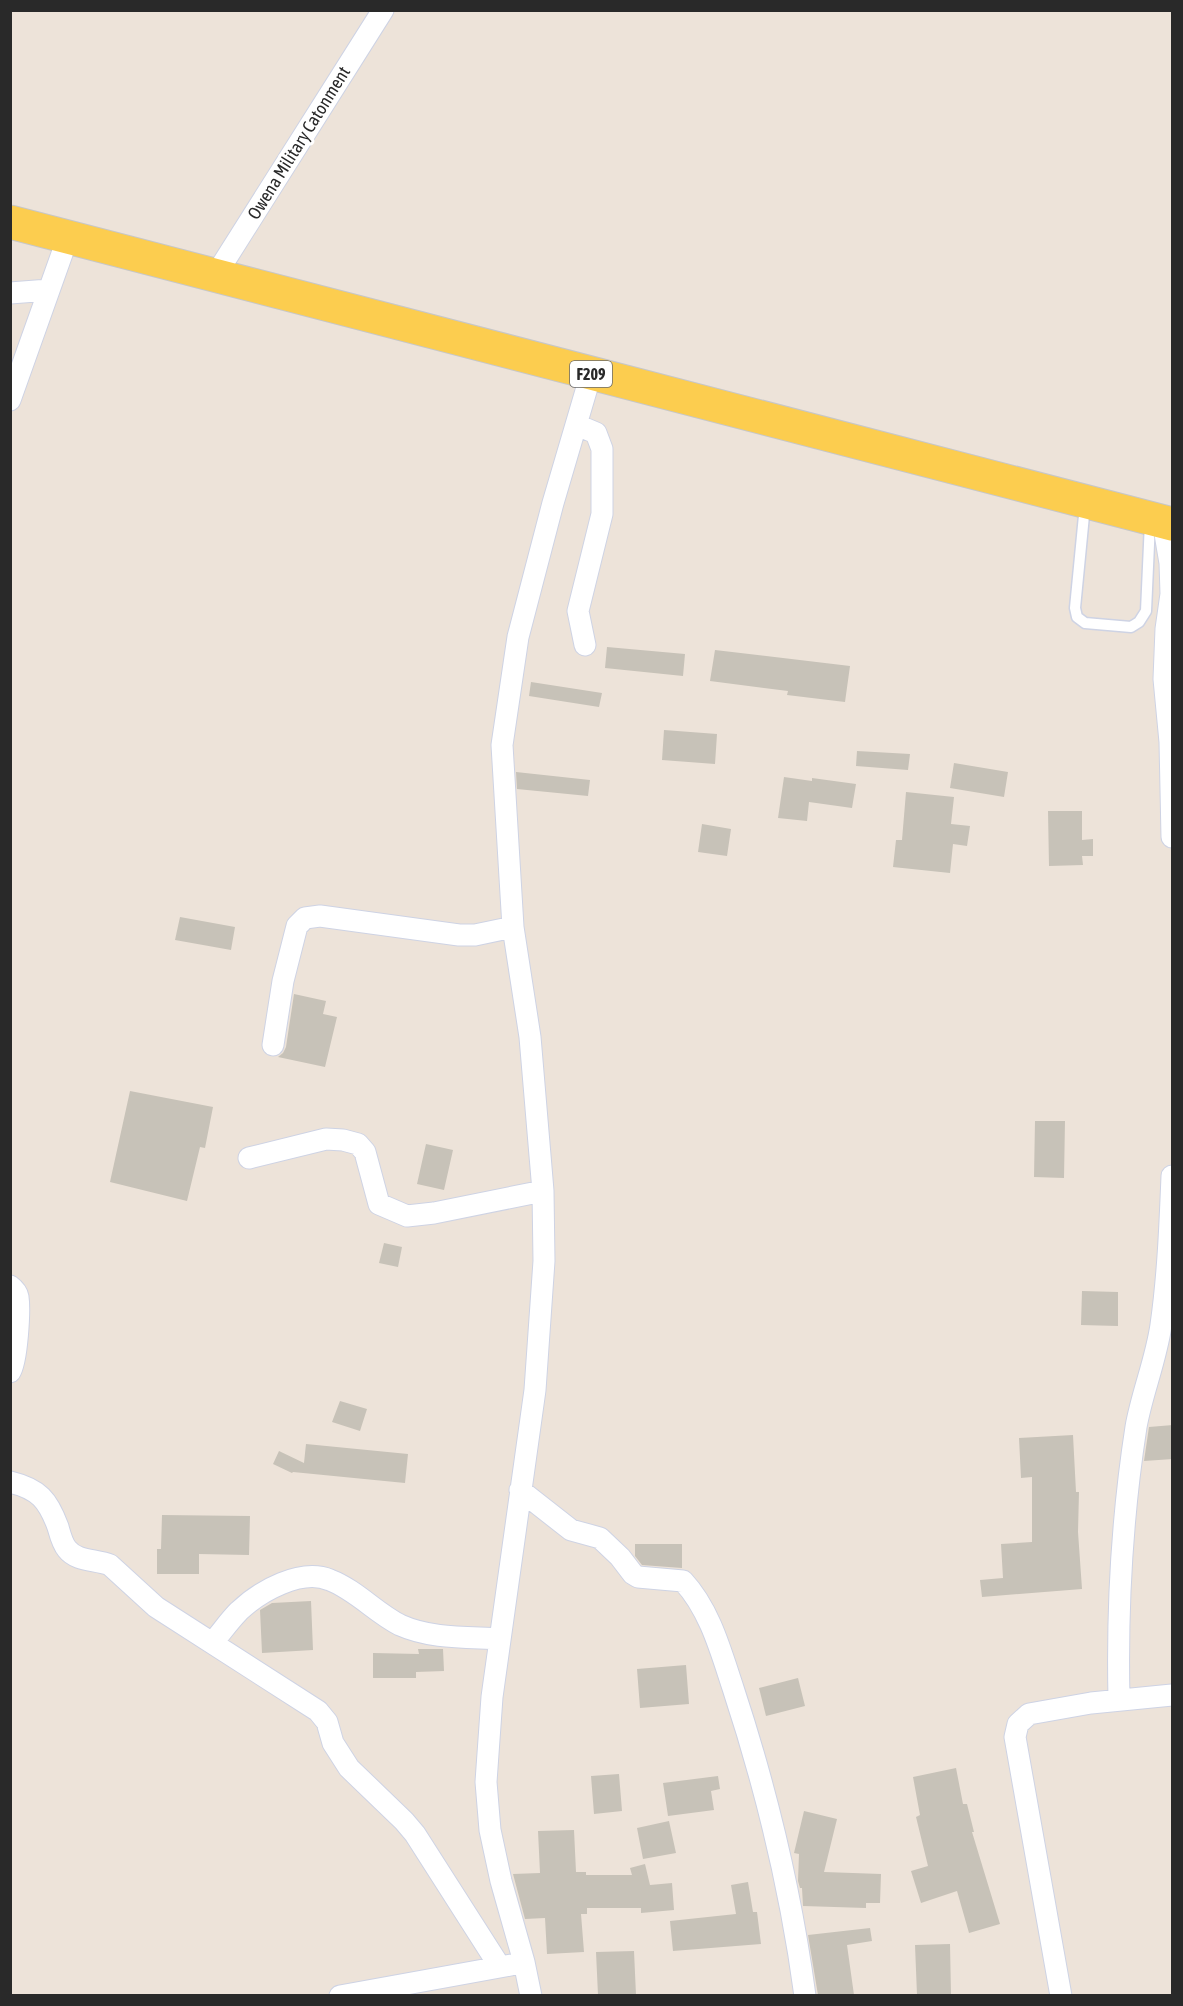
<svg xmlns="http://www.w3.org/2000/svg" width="1183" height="2006" font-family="'Asap Condensed',sans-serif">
<rect width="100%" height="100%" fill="#ede3d9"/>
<!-- building -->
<path fill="#c7c2b8" d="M607 647 685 654 683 676 605 668Z
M715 650 850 666 845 702 787 695 788 691 710 681Z
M531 682 602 693 599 707 529 696Z
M664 730 717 734 715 764 662 760Z
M857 751 910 754 908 770 856 766Z
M954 763 1008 772 1004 797 950 788Z
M516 772 590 780 588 796 517 789Z
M784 777 812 781V778L856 784 852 808 809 802 807 821 778 818Z
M906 792 954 797 951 824 970 826 967 846 953 844 950 873 893 867 896 840H902Z
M1048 811H1082V840L1093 839V856H1082L1083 865 1049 866Z
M702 824 731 829 727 856 698 852Z
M180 917 235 927 231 950 175 940Z
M294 994 326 1001 323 1014 337 1017 325 1067 278 1057 283 1053 286 1047Z
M130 1091 213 1107 205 1148 200 1147 187 1201 110 1182Z
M1035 1121H1065L1064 1178 1034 1177Z
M426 1144 453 1150 444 1190 417 1184Z
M384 1243 402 1247 398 1267 379 1263Z
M1082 1291 1118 1292V1326L1081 1325Z
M340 1401 367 1409 360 1431 332 1422Z
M1173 1425V1459L1144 1461 1149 1427Z
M1073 1435 1076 1492H1079L1078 1532 1082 1589 982 1597 980 1580 1003 1578 1001 1544 1032 1542V1477L1021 1478 1019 1438Z
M306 1444 408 1454 405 1483 293 1472 292 1473 273 1464 279 1451 304 1463Z
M162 1515 250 1516 249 1555 199 1554V1574H157V1549H161Z
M635 1544H682V1568L642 1565 635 1556Z
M311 1601 313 1650 262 1653 260 1610 272 1603Z
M418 1649H443L444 1671 416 1672V1678H373V1653L419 1654Z
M686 1665 689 1704 640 1708 637 1669Z
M798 1678 805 1706 766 1716 759 1688Z
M956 1768 963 1804H967L974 1832H972L1000 1924 969 1933 957 1891 921 1903 911 1871 928 1866 916 1817 920 1815 913 1777Z
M619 1774 622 1811 594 1814 591 1776Z
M718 1776 720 1789 711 1791 714 1810 668 1816 663 1783Z
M804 1811 837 1819 824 1872 881 1874 880 1903H866V1908L803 1906 802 1888H800L798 1881 799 1854 794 1853Z
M669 1821 676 1853 643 1859 637 1828Z
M574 1830 576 1872H586V1875H632L630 1868 645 1864 650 1885 672 1883 674 1910 641 1913V1908H587V1914H581L584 1952 547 1954 545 1918 525 1919 513 1874 540 1873 538 1831Z
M748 1882 753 1912H757L761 1944 673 1951 670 1921 736 1914 731 1885Z
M870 1928 872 1941 847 1945 854 1995H818L808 1935Z
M950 1944 951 1995H917L915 1945Z
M634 1951 636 1995H598L596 1952Z"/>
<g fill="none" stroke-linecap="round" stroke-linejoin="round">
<!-- lane casing -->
<g stroke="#ced3e4" stroke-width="13">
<path id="lane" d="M1085 505 1075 608 1077 617 1085 623 1131 627 1139 622 1146 611 1150 522"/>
</g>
<!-- street casing -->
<g stroke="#ced3e4" stroke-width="23">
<path id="street" d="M215 276 383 10
M10 293 49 290
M10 400 68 237
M577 425 596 433 602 449V514L578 611 585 645
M1163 522 1170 563 1171 594 1166 629 1164 679 1170 742 1172 837
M273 1045 283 981 297 926 305 918 320 916 459 935H475L513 927
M249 1158 326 1139 343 1140 358 1144 365 1152 379 1204 407 1216 434 1213 543 1191
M10 1286C14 1289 17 1292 18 1297 20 1310 17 1362 10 1372
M10 1482C39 1489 48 1500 58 1527 60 1534 62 1543 67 1549 77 1562 96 1559 110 1565L156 1607 318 1711 327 1722 333 1743 349 1768 404 1821 415 1834 500 1967
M520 1490 571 1530 600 1538 620 1557 633 1574 638 1577 683 1581C710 1610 721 1652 733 1688 766 1788 791 1892 805 1996
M212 1643C221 1633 229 1621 239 1611 260 1591 301 1568 330 1580 356 1590 376 1613 400 1625 431 1639 467 1637 500 1639
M1119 1699C1117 1609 1122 1517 1136 1427 1142 1393 1156 1360 1161 1325 1168 1276 1170 1225 1172 1176
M340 1996 511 1965
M531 1996 524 1962 501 1881 490 1830 486 1782 492 1697 535 1390 544 1261 543 1191 530 1037 513 927 502 745 518 637 553 503 591 374
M1061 1996 1015 1737 1018 1724 1029 1714 1091 1703 1172 1695"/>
</g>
<!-- primary casing -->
<g stroke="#c7c7c7" stroke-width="35">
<path id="primary" d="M10 222 1172 524"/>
</g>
<!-- lane -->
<use href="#lane" stroke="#fff" stroke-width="10"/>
<!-- street -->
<use href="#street" stroke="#fff" stroke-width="21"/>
<!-- primary -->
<use href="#primary" stroke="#fccd4f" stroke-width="33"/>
</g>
<g text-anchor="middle" stroke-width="6" stroke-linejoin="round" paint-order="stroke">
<!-- shield labels -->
<rect fill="#fff" stroke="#696969" stroke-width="1.5" x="570" y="361" width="42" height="26" rx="4.5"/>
<g font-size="16" font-weight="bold" fill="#292929">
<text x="591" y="380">F209</text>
</g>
<!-- street labels -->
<g font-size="18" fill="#292929" stroke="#fff">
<text transform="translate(299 143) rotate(-58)" y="6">Owena Military Catonment</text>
</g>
</g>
<!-- border -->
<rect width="1183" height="2006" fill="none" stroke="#292929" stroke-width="24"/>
</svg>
